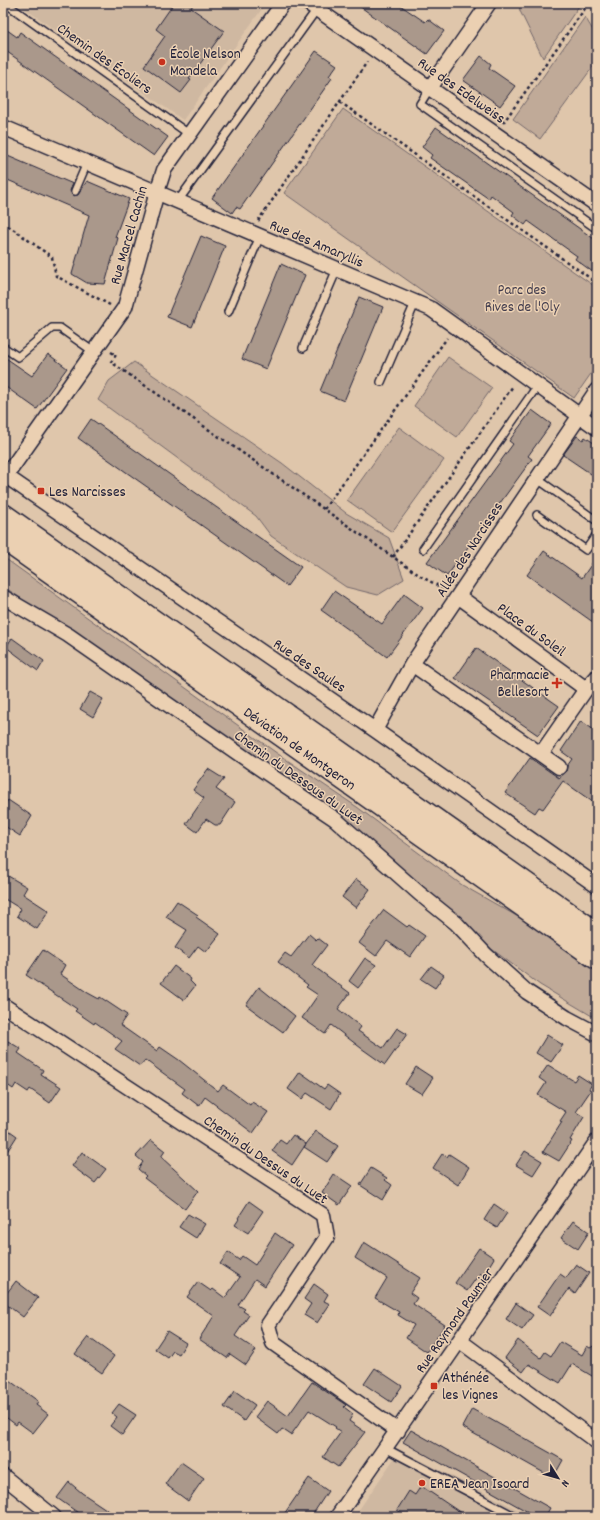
<svg xmlns="http://www.w3.org/2000/svg" width="600" height="1520" font-family="Dekko,sans-serif">
<rect width="100%" height="100%" fill="#dfc6ab"/>
<filter id="ink" filterUnits="userSpaceOnUse"><feTurbulence type="fractalNoise" baseFrequency=".025" numOctaves="2"/><feDisplacementMap in="SourceGraphic" scale="8" xChannelSelector="R" yChannelSelector="G"/><feConvolveMatrix kernelMatrix="1 2 1 2 8 2 1 2 1" color-interpolation-filters="sRGB"/></filter>
<g filter="url(#ink)">
<!-- built -->
<path fill="#cfb8a1" d="M17 3H266L183 120Z
M400 1450 533 1517H354Z"/>
<!-- green -->
<path fill="#c0aa98" stroke="#71666a" d="M519 3H581L543 58 520 11Z
M585 17 597 37V61L540 139 513 119Z
M343 109 597 288V365L574 398 284 193Z
M448 357 492 388 457 437 414 406Z
M134 362 282 463 346 513 389 538 404 579 378 595 346 587 271 536 256 516 98 400 109 381Z
M399 427 444 460 392 532 347 500Z
M3 557 278 754 357 807 462 885 529 923 597 969V1019L540 985 493 950 362 836 3 586Z"/>
<!-- building -->
<path fill="#aa988b" stroke="#22223b" d="M174 3H194L191 8 224 31 189 79 191 80 181 93 144 66 165 36 156 29Z
M355 3H397L425 22 428 19 444 31 427 54Z
M3 27 17 37 20 32 168 137 154 156 3 49Z
M316 51 337 65 329 76 332 78 240 209 236 207 232 213 212 198Z
M481 56 491 64 489 68 515 86 500 106 463 80Z
M436 127 597 241V275L575 259 577 256 528 221 525 225 512 215 514 212 491 195 489 199 430 158 432 155 422 147Z
M3 154 73 184 70 191 73 196 78 195 87 181 129 199 115 237 118 238 105 284 87 283 72 274 89 215 3 178Z
M201 236 225 246 192 327 167 317Z
M281 264 305 275 266 369 242 359Z
M359 297 383 307 344 401 320 391Z
M48 354 67 368 37 409 3 385V356L32 376Z
M532 410 551 424 528 456 532 459 447 576 427 562 513 444 509 441Z
M91 419 301 567 287 586 78 438Z
M577 436 583 440 585 437 597 445V478L563 455Z
M544 551 582 578 597 556V625L527 575Z
M334 591 382 624 404 594 423 608 387 657 321 610Z
M12 638 44 661 38 671 6 647Z
M476 648 559 706 538 735 455 678Z
M90 692 103 699 93 717 80 709Z
M581 721 597 732V805L563 781 543 809 539 807 535 813 505 793 530 758 559 778 566 772 567 766 572 759 561 751Z
M208 769 224 779 216 789 235 802 220 825H215L206 819 197 832 186 824 204 798 193 790Z
M8 800 32 816 20 836 3 825V808Z
M3 873 27 887 23 894 49 911 37 929 17 916 21 909 3 898Z
M356 879 370 889 356 908 342 897Z
M177 901 198 915 196 917 220 934 206 952 198 946 189 958 175 948 187 930 166 917Z
M384 910 407 927 409 925 425 936 410 957 387 941 376 956 359 943Z
M309 934 316 940 318 938 327 945 312 965 350 993 338 1009 361 1027 358 1031 383 1048 397 1028 407 1034 385 1065 361 1048 331 1025 325 1034 302 1018 318 995 306 987 308 985 278 962 285 953 291 957Z
M43 950 65 965 60 974 88 993 99 999 100 997 127 1015 120 1025 157 1051 160 1047 179 1060 218 1091 223 1085 250 1105 252 1102 268 1112 253 1133 205 1097 199 1106 182 1093 185 1089 145 1060 140 1066 115 1049 122 1041 95 1022 94 1024 75 1011 77 1009 26 975Z
M365 958 376 965 358 988 349 981Z
M174 966 191 979 190 981 195 986 184 1000 161 983Z
M431 966 444 975 435 988 421 979Z
M259 987 295 1016 283 1032 246 1005Z
M547 1035 563 1045 551 1062 536 1053Z
M8 1041 21 1049 18 1053 43 1070 41 1074 61 1087 50 1103 30 1089 28 1092 16 1084 13 1089 3 1082V1048Z
M548 1065 574 1081 578 1075 592 1084 589 1089 591 1090 576 1112 584 1117 570 1140 572 1141 559 1161 543 1152 562 1122 560 1121 566 1112 538 1095 546 1083 539 1078Z
M416 1067 433 1078 422 1094 405 1084Z
M300 1072 324 1089 327 1085 340 1094 331 1109 307 1093 302 1099 288 1089Z
M3 1126 17 1136 3 1158Z
M316 1131 338 1146 327 1162 304 1147Z
M293 1135 306 1144 292 1165 272 1151 280 1140 286 1144Z
M151 1140 165 1151 161 1157 198 1191 185 1209 144 1178 146 1176 138 1169 143 1162 136 1156Z
M525 1151 542 1161 533 1175 516 1165Z
M82 1152 106 1169 95 1183 72 1166Z
M442 1154 447 1157 449 1154 469 1167 458 1185 433 1168Z
M371 1168 387 1178 385 1180 392 1185 383 1200 360 1185Z
M334 1174 352 1186 339 1205 322 1193Z
M249 1201 263 1211 248 1233 235 1225 239 1219 238 1218Z
M494 1204 507 1213 497 1228 484 1220Z
M188 1214 205 1224 196 1238 179 1227Z
M573 1221 589 1232 578 1249 561 1238Z
M275 1233 292 1245 265 1286 255 1279 238 1305 245 1309 243 1311 249 1315 235 1336 256 1350 246 1365 230 1354 227 1358 199 1339 214 1316 187 1297 198 1282 211 1291 213 1289 225 1298 240 1277 220 1264 228 1252 239 1260 242 1256 255 1265Z
M364 1242 420 1278 410 1293 417 1298 413 1304 445 1325 427 1352 406 1338 414 1325 398 1315 399 1312 375 1298 387 1278 355 1258Z
M479 1248 494 1258 483 1276 480 1273 467 1291 455 1283Z
M576 1264 589 1273 575 1294 569 1289 550 1316 537 1307 560 1274 566 1278Z
M16 1281 38 1298 23 1317 3 1302V1298Z
M314 1284 328 1294 324 1301 330 1304 317 1323 304 1315 311 1304 304 1299Z
M516 1303 533 1315 522 1330 506 1319Z
M167 1331 186 1343 179 1354 173 1351 168 1358 155 1349Z
M88 1337 114 1356 102 1373 75 1354Z
M518 1340 541 1358 545 1352 551 1356 560 1342 582 1355 587 1346 590 1348 597 1344V1379L572 1364 560 1383 529 1364 523 1372 505 1358Z
M375 1368 402 1386 391 1402 364 1384Z
M3 1376 38 1401 36 1405 48 1414 33 1433 18 1422 16 1425 3 1415Z
M312 1382 346 1405 344 1407 353 1414 349 1421 365 1432 338 1467 323 1457 341 1432 335 1428 336 1427 309 1410 291 1435 282 1429 278 1434 255 1417 267 1401 288 1416Z
M235 1391 255 1405 244 1421 224 1407Z
M119 1404 136 1415 122 1435 110 1426 117 1417 112 1413Z
M472 1409 563 1460 553 1478 462 1427Z
M411 1430 550 1508 545 1517H537L403 1442Z
M181 1462 204 1478 188 1501 165 1484Z
M309 1478 328 1491 311 1517H282Z
M69 1482 82 1493 118 1517H84L57 1498Z
M421 1486 467 1517H408L397 1510 409 1491 415 1495Z"/>
<g fill="none" stroke-linecap="round" stroke-linejoin="round">
<!-- lane casing -->
<g stroke="#22223b" stroke-width="10">
<path id="lane" d="M5 3 189 134
M430 88 420 104 597 229
M75 191 87 163
M178 201 317 9
M228 312 260 236
M3 347 18 357 52 328H60L94 352
M303 348 337 269
M381 382 415 303
M536 478 597 521
M537 515 586 550 597 534
M423 549 538 385
M385 1448 516 1517"/>
</g>
<!-- street casing -->
<g stroke="#22223b" stroke-width="17">
<path id="street" d="M308 3 597 205
M430 88 489 3
M3 127 431 309 597 428
M3 474 375 730 597 886
M6 476 125 307 157 192 164 170 283 3
M458 596 586 689
M3 597 68 635 255 765 335 819 420 894 456 923 486 955 527 992 567 1018 597 1034
M412 664 559 767
M375 730 412 664 597 390
M541 754 586 689 597 677
M3 1005 323 1215 327 1237 268 1325 273 1343 398 1431
M460 1341 597 1442
M3 1476 54 1517
M337 1517 408 1415 597 1141"/>
</g>
<!-- primary casing -->
<g stroke="#22223b" stroke-width="25">
<path id="primary" d="M3 515 597 934
M3 538 597 958"/>
</g>
<!-- path -->
<path stroke="#22223b" stroke-width="2.5" stroke-dasharray="3 3" stroke-linecap="butt" d="M340 102 597 283
M503 123 589 3
M258 221 367 62
M3 222 52 257 56 276 110 305
M111 352 116 355 111 362 422 577 446 590
M324 509 447 338
M393 557 513 386"/>
<!-- lane -->
<use href="#lane" stroke="#ebd0b2" stroke-width="7"/>
<!-- street -->
<use href="#street" stroke="#ebd0b2" stroke-width="14"/>
<!-- primary -->
<use href="#primary" stroke="#ebd0b2" stroke-width="22"/>
</g>
</g>
<!-- markers -->
<g fill="#c8321e" stroke="#ebd0b2" stroke-width="1.5">
<circle cx="162" cy="62" r="4"/>
<rect x="37" y="487" width="8" height="8" rx="2"/>
<path d="M555 677h4v4h4v4h-4v4h-4v-4h-4v-4h4z"/>
<rect x="430" y="1382" width="8" height="8" rx="2"/>
<circle cx="422" cy="1483" r="4"/>
</g>
<g text-anchor="middle" stroke-width="3" stroke-linejoin="round" paint-order="stroke">
<!-- poi labels -->
<g font-size="15" fill="#22223b" stroke="#ebd0b2" text-anchor="start">
<text x="170" y="58">École Nelson<tspan x="170" dy="17">Mandela</tspan></text>
<text x="49" y="496">Les Narcisses</text>
<text x="549" y="679" text-anchor="end">Pharmacie<tspan x="549" dy="17">Bellesort</tspan></text>
<text x="442" y="1382">Athénée<tspan x="442" dy="17">les Vignes</tspan></text>
<text x="430" y="1488">EREA Jean Isoard</text>
</g>
<!-- street labels -->
<g font-size="15" fill="#22223b" stroke="#ebd0b2">
<text transform="translate(105 58) rotate(35)" y="5">Chemin des Écoliers</text>
<text transform="translate(462 90) rotate(35)" y="5">Rue des Edelweiss</text>
<text transform="translate(128 235) rotate(-74)" y="5">Rue Marcel Cachin</text>
<text transform="translate(317 243) rotate(23)" y="5">Rue des Amaryllis</text>
<text transform="translate(469 549) rotate(-57)" y="5">Allée des Narcisses</text>
<text transform="translate(532 629) rotate(36)" y="5">Place du Soleil</text>
<text transform="translate(310 665) rotate(34)" y="5">Rue des Saules</text>
<text transform="translate(300 748) rotate(35)" y="5">Déviation de Montgeron</text>
<text transform="translate(299 777) rotate(35)" y="5">Chemin du Dessous du Luet</text>
<text transform="translate(266 1159) rotate(34)" y="5">Chemin du Dessus du Luet</text>
<text transform="translate(454 1320) rotate(-55)" y="5">Rue Raymond Paumier</text>
</g>
<!-- park labels -->
<g font-size="15" fill="#423d4e" stroke="#ebd0b2">
<text x="522" y="294">Parc des<tspan x="522" dy="17">Rives de l'Oly</tspan></text>
</g>
</g>
<!-- margin -->
<rect width="600" height="1520" fill="none" stroke="#ebd0b2" stroke-width="16"/>
<rect x="8" y="8" width="584" height="1504" fill="none" stroke="#22223b" stroke-width="1.5" filter="url(#ink)"/>
<!-- north arrow -->
<g transform="translate(558 1478) rotate(127)" stroke="#ebd0b2" stroke-width="3" paint-order="stroke">
<path d="M0-3L7 15L0 10L-7 15Z" fill="#22223b"/>
<text y="-6" font-size="11" font-weight="bold" text-anchor="middle" fill="#22223b">N</text>
</g>
</svg>
